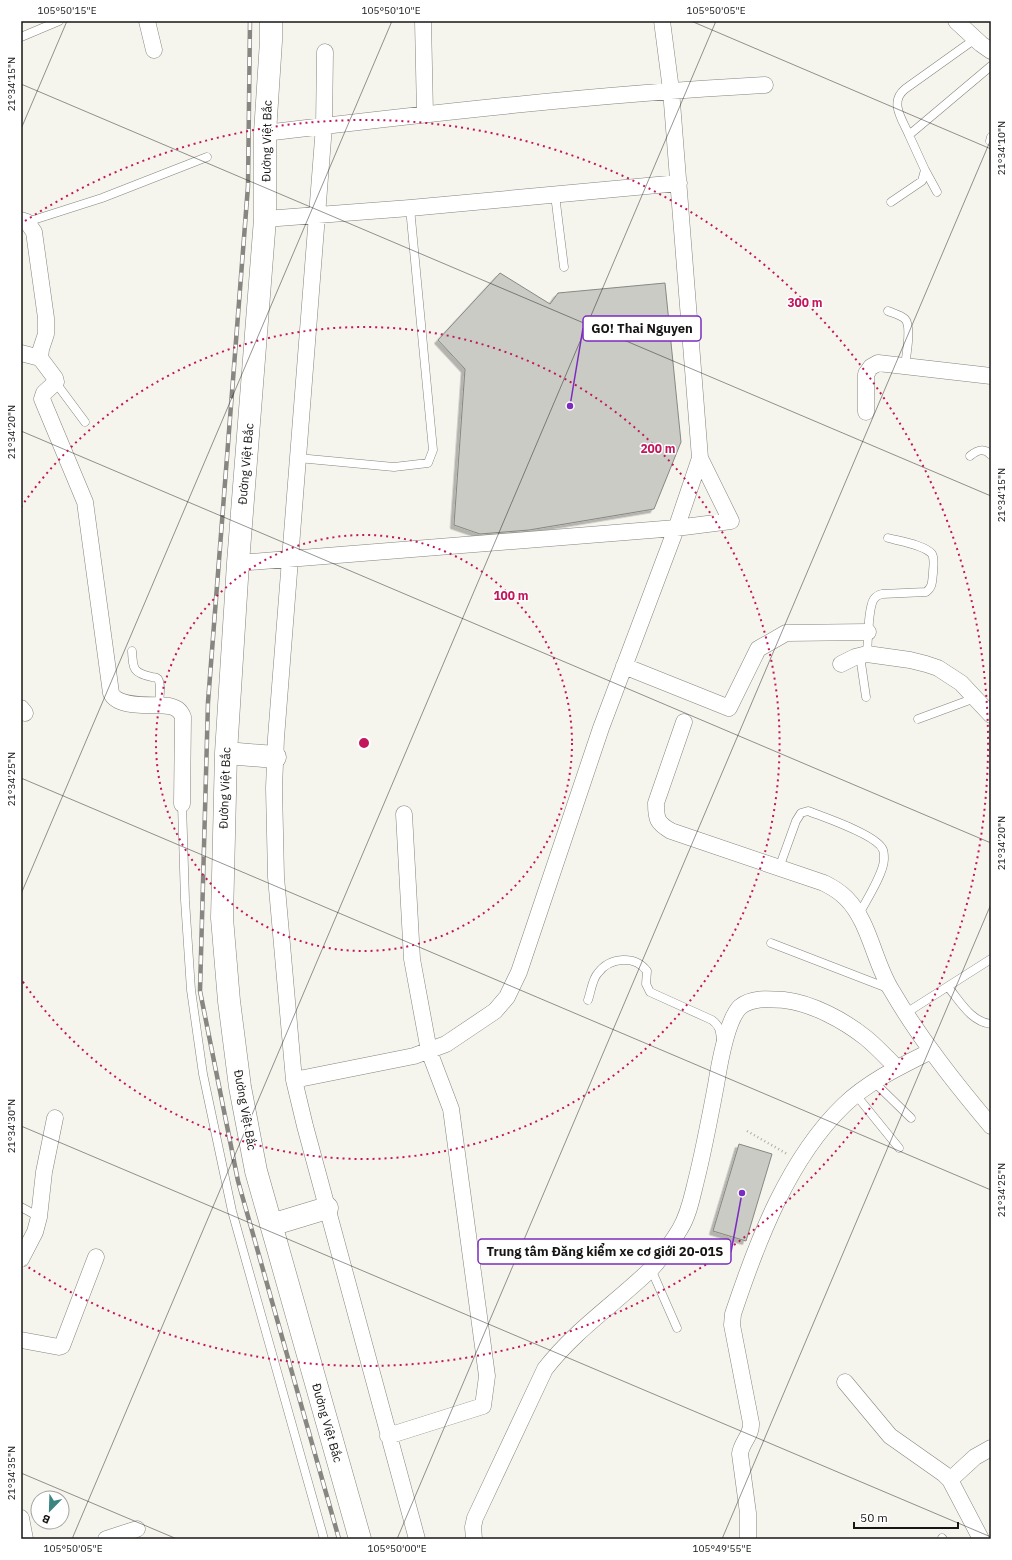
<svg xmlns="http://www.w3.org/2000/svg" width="1012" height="1560" font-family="'IBM Plex Sans',sans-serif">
<defs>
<filter id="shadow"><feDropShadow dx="-3.5" dy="3.5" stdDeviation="0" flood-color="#0004"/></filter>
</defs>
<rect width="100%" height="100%" fill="#f5f4ed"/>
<!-- building -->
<path fill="#cacbc5" stroke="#878882" filter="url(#shadow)" d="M500 273 550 304 558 293 665 283 681 442 654 509 529 530 480 534 454 525 465 369 438 340Z
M739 1144 772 1154 746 1241 713 1231Z"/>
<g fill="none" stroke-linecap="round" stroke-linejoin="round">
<!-- service casing -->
<g stroke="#85847d" stroke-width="9">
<path id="service" d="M21 37 59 21
M909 135C902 119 889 102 905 89L975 39
M990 141 991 137
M925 170 937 192
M555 195 564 267
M891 202 922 181 925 170 909 135 991 66
M27 222 102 198 207 157
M888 311C893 313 901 315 905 319 912 326 906 357 905 366
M56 383 85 422
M970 456C977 450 984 447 991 455
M298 458 394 467 428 463 433 450 410 208
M132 651C133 669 133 673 152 677 155 677 156 677 158 679 162 685 159 698 159 705
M867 654C868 642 868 607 874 599 876 596 878 595 882 594L926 592C933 587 932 581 933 573 933 567 935 559 932 554 925 545 899 541 888 538
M860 656 866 697
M918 719 975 698
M182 804 185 900 191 990 203 1074 232 1211 324 1539
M779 868 796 821 801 813 808 811C823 817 878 835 883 850 884 852 884 856 884 859 884 873 866 901 859 914
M771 943 890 989
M948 987C960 1001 971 1022 991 1024
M588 1000C591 992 592 979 598 973 610 957 635 955 647 971L646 984 650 992 712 1020C720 1026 720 1031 721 1040
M906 1013 991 959
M874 1082 911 1118
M856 1095 899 1148
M21 1207 39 1217
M651 1269 677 1328
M942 1538 943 1539"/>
</g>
<!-- minor casing -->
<g stroke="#85847d" stroke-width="17">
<path id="minor" d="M147 21 154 50
M423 21 425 114
M956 21 981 44 991 51
M325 52 324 126 276 738 274 788 276 877 294 1080 305 1126 417 1539
M265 133C432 113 598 94 765 85
M265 219 410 208 679 183
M21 220 27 222 34 232 46 318V334L41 349 40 358 55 378 56 382 44 393 42 399 85 502 111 693C118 709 154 704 169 706 177 708 180 710 183 717L182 804
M21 353 40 358
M866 412V374L871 367 878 363 991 376
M238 563 676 528 731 521 700 458
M841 664 855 657 867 654 910 660 926 664 938 668 961 683 991 715
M624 666 729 708 758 649 786 633 868 632
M21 708 25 713
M684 722 656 803C656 819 657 823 671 831L824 883C832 887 840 892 846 898 870 922 874 963 892 991 920 1039 955 1083 991 1126
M294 1080 414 1056 446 1044 495 1011 507 997 519 972 601 728 677 526 700 458 671 90 662 21
M21 1259 35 1232 39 1217 44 1172 55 1118
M21 1340 59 1347 62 1346 96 1257
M845 1382 890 1436 944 1474 950 1480 981 1539
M388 1436 483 1406 487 1376 451 1109 429 1051 412 959 404 814
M950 1480 975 1457 991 1448
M21 1518 25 1539
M106 1539 137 1529
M474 1539 473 1527 475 1518 545 1369C575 1330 616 1303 651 1269 659 1261 674 1239 680 1229 689 1214 692 1197 696 1181 704 1149 710 1117 716 1085 719 1066 727 1020 740 1007 752 997 770 999 784 1000 812 1003 845 1021 866 1038 877 1047 887 1058 897 1068
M748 1539V1513L740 1454C741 1443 752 1435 751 1423L732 1325 733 1314C757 1242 788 1159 844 1105 869 1081 901 1066 931 1051"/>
</g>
<!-- secondary casing -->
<g stroke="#85847d" stroke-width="23">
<path id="secondary" d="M271 21V41L265 133V219L238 563 226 753 222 918 229 1001 240 1087 256 1171 360 1539
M226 753 275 757
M271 1225 327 1208"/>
</g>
<!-- path -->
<path stroke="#adaca7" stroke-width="2.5" stroke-dasharray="1 3" stroke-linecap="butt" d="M747 1131 787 1154"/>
<!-- service -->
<use href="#service" stroke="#fff" stroke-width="8"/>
<!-- minor -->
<use href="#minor" stroke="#fff" stroke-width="16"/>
<!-- secondary -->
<use href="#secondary" stroke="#fff" stroke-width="22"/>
<!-- rail casing -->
<g stroke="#878681" stroke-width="4.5">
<path id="rail" d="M250 21 248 186 208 702 200 991 238 1181 339 1539"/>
</g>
<!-- rail -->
<use href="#rail" stroke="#fff" stroke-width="3" stroke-dasharray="9" stroke-linecap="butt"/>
</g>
<!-- ticks -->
<path fill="none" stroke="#171614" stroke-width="1" stroke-opacity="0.45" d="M691 21 991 149M21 84 991 496M21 129 67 21M21 431 991 843M21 778 991 1190M21 894 392 21M21 1126 991 1537M21 1473 177 1539M72 1539 716 21M397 1539 991 139M722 1539 991 904"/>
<!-- distance rings -->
<g fill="none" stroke="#c2185b" stroke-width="2" stroke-dasharray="2 4">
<circle cx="364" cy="743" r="208"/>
<path d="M21 507A416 416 0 1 1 21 979"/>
<path d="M25 221A623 623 0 1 1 25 1265"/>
</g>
<g text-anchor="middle" stroke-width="3" stroke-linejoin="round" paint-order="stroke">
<!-- street labels -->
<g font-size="12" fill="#171614" stroke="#fff">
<text transform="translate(267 141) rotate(-89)" y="4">Đường Việt Bắc</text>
<text transform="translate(246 464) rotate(-85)" y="4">Đường Việt Bắc</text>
<text transform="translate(225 788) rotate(-88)" y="4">Đường Việt Bắc</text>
<text transform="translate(245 1110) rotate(80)" y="4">Đường Việt Bắc</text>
<text transform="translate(327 1423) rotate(74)" y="4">Đường Việt Bắc</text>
</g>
</g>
<circle cx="364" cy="743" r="6" fill="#c2185b" stroke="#fff" stroke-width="2"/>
<g font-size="12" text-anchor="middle" font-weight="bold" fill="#c2185b" stroke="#fff" stroke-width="3" stroke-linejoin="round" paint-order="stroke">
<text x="805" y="307">300 m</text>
<text x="658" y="453">200 m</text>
<text x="511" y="600">100 m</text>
</g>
<!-- callouts -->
<path fill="none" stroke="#7b2cbf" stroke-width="1.5" d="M570 406L583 328M742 1193L731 1252"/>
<g fill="#7b2cbf" stroke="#fff" stroke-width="1.5">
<circle cx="570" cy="406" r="4"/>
<circle cx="742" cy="1193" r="4"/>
</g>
<g fill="#fff" stroke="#7b2cbf" stroke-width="1.5">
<rect x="583" y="316" width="118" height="25" rx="4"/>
<rect x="478" y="1239" width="253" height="25" rx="4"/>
</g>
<g font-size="13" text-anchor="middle" font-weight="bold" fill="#171614">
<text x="642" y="333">GO! Thai Nguyen</text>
<text x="605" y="1256">Trung tâm Đăng kiểm xe cơ giới 20-01S</text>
</g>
<!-- border -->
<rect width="1012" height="1560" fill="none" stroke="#ffffff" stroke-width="44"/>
<!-- north arrow -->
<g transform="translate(50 1510) rotate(203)"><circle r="19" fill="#ffffff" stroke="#a2a2a1"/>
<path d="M0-3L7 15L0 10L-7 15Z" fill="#3c8482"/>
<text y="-6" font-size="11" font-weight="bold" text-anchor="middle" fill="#171614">B</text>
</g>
<!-- scale -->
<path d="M854 1522v6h104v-6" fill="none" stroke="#171614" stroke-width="2"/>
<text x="860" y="1522" font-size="12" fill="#171614" stroke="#ffffff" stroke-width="3" paint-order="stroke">50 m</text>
<rect x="22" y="22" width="968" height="1516" fill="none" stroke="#171614" stroke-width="1.5"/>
<g font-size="10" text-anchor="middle" fill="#171614">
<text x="67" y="14">105°50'15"E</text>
<text x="391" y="14">105°50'10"E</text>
<text x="716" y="14">105°50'05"E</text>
<text transform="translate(11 84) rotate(-90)" y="4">21°34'15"N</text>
<text transform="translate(1001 148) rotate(-90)" y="4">21°34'10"N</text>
<text transform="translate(11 432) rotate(-90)" y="4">21°34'20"N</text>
<text transform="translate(1001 495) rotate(-90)" y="4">21°34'15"N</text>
<text transform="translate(11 779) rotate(-90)" y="4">21°34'25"N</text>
<text transform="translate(1001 843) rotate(-90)" y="4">21°34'20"N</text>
<text transform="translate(11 1126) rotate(-90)" y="4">21°34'30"N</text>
<text transform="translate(1001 1190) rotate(-90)" y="4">21°34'25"N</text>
<text transform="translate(11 1473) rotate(-90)" y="4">21°34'35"N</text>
<text x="73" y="1552">105°50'05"E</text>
<text x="397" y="1552">105°50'00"E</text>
<text x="722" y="1552">105°49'55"E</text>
</g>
</svg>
